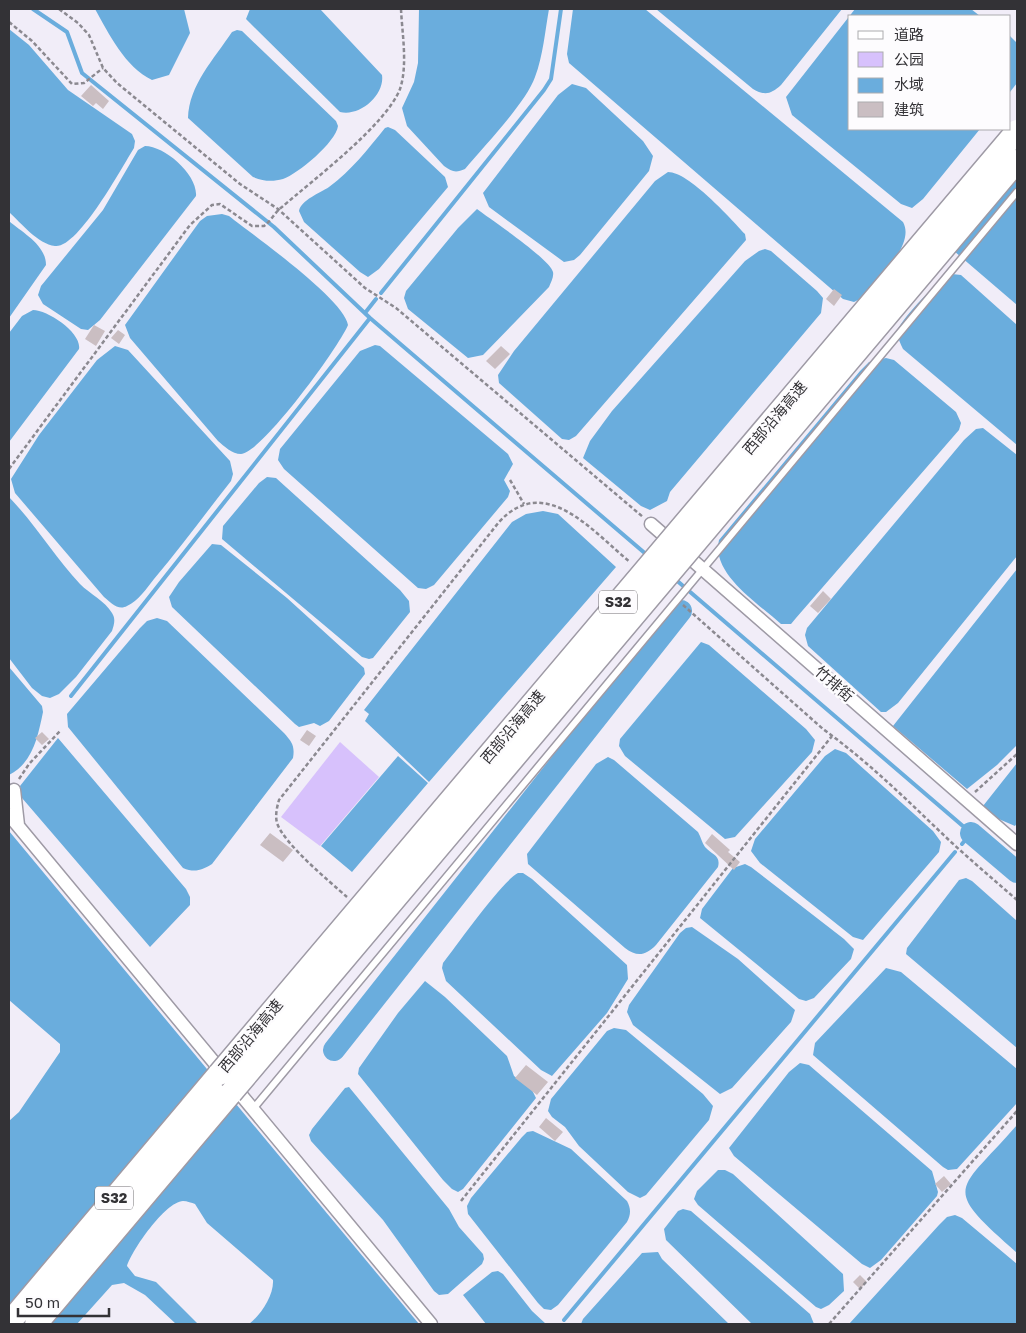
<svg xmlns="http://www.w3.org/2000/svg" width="1026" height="1333" font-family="'Golos Text','Noto Sans SC',sans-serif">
<rect width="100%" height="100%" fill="#f1edf8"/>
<!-- green -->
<path fill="#d7c1fc" d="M340 742 379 777 320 846 281 817Z"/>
<!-- water -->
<path fill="#6aaddd" d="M95 9H184L190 33 169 75 152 80C125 67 109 34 95 9Z
M250 9H320L382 75C385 95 360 117 340 112L246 19Z
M419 9H549C545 31 543 56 535 77 526 103 484 146 465 169 456 173 452 172 444 166L407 126 402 108 414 82 418 63Z
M573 9H645L903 222C916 245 876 281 862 298L854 302 843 299 569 63 567 54Z
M656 9H842L781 85C771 94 765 96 753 89Z
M855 9H971L980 16H850V129H980L923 199 912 208 901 204 792 115 786 97Z
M9 29 29 45 68 90 132 134 135 141 134 148C122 167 78 249 55 246 38 244 21 223 9 212Z
M237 30 242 31 336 121 338 126C336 142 298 174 283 179 272 182 263 181 253 177L188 118C189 85 214 59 232 32Z
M1010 36 1017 43V83L1010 92Z
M572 84 586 88 643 141 653 156 649 171 580 255 574 260 564 262 489 207 483 193 558 95Z
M388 127 395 130 445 177 448 187 379 269 368 277 360 272 304 222 299 211C301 200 320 193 329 187 351 171 368 149 385 128Z
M145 146C165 146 198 175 196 196L100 320 88 330 81 329 43 304 38 295 41 286 103 210 138 150Z
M668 172C689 172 730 218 745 234L746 240 576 436 569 440 562 439 499 383 498 375 514 351 655 181Z
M1017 176V305L954 251Z
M477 209C490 219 550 259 553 272 554 277 551 282 549 287L483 355 468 358 408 309 404 298 406 291 458 228Z
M222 214 229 216C253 235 344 299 348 325 339 347 262 453 241 454 232 454 224 446 218 441L130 338 125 325 200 221 207 216Z
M9 221C23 233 46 245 46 265L9 318Z
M765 249 771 251 817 291 823 298 821 313 670 492 667 501 650 510 641 506 583 458 590 441 612 411 745 261 759 251Z
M952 274 961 275 1017 325V445L903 349C900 343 897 337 898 330 901 319 941 277 952 274Z
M33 310C48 310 82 333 79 349L9 442V333L22 316Z
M375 345 380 346 508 454 513 464 504 480 510 491 508 497 434 585 426 589 418 588 284 469 278 460 280 449 360 351Z
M115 346 128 350 230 461 233 474 231 481C205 514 181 547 154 579 147 588 138 601 127 606 118 611 110 602 104 597L15 493 11 479 39 435 97 360Z
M886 358 894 360 956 412 961 423 959 430 796 618 791 624H781C758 603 711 574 719 540L860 371 869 362Z
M983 428 1017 455V556L898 703 886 712H881L808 646 805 635 807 628 964 440 976 429Z
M267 477 276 478 400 590 409 601 410 612 373 658 369 659 362 657 222 539 223 526 259 483Z
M9 497C35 524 55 557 80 584 90 594 105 601 112 613 116 619 114 625 112 631L76 677 59 694 50 698 42 696 32 688 9 658Z
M543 511 558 514 616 567 429 782 365 721 369 714 364 710 512 522 526 514Z
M212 544 221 545 287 598 364 668 365 674 329 721 320 726 314 723 299 727 295 724 172 607 169 597 179 582Z
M1017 569V745L997 765 967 789 893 726Z
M157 618 167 621 284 733C292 742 295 746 293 758L212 864C202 870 195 873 183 868L68 727 67 714 140 628 147 621Z
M701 642 709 645 806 729 815 740 812 752 735 837 725 839 625 756 619 746 620 739Z
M9 667 42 706 43 712C38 736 33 763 9 775Z
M58 738 186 889 190 897V905L150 947 22 798 20 786Z
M835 749 846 753 933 831 941 842 939 852 863 940 853 937 760 863 751 851 755 839 825 756Z
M398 756 428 783 352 872 321 846Z
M608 757 614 760 698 832C701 837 702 843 705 847 712 855 721 855 718 867L656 945C645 956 637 957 625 948L528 864 527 854 596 764Z
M1017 763V823L1015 826 994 817 983 806Z
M9 831 419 1324H249C261 1315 274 1295 273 1280L207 1223 195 1204C192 1203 187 1201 183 1201 165 1202 132 1250 127 1266L135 1276 156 1282 198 1324H176L145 1295 124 1283 112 1285 77 1324H9V1121L19 1112 60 1052V1044L9 1000Z
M745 864 751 867 844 939 854 949 851 959 814 998 806 1001 799 999 700 918 702 909 733 868Z
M518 873H523L532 879 627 965 628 979 607 1013 552 1076 541 1070 446 981 442 968 443 963C457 945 502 881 518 873Z
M966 878 972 881 1017 921V1048L906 954 907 948 959 880Z
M692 927 738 959 795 1010 791 1022 732 1088 720 1094 633 1025 627 1012 629 1005 680 933 686 928Z
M886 968 901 972 1017 1069V1103L957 1169 948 1170 943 1167 813 1055 815 1043Z
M425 981 445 997 507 1056 514 1076 531 1088 536 1098 463 1189 458 1192 452 1189 443 1180 358 1074 359 1068 398 1013Z
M614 1028 626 1030 703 1094 713 1106 709 1120 646 1195 640 1198 628 1192 579 1146 565 1127 552 1117 548 1111 551 1099 607 1031Z
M800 1063 809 1065 932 1171 938 1192 937 1196 881 1260 870 1268 862 1264 734 1156 729 1148 789 1072Z
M349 1087 449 1209 459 1227 483 1254 484 1259 482 1264 448 1294 439 1295 434 1291 383 1220 311 1141 309 1135 312 1129 345 1088Z
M1017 1125V1253C940 1185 957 1194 1017 1125Z
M533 1131 571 1149 627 1201C631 1209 631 1214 627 1222L558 1305 551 1310 544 1309 538 1303 468 1214 467 1206 471 1198 522 1137 527 1132Z
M718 1170H725L733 1174 843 1274 844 1291 829 1305 821 1309 816 1307 698 1205 694 1199 697 1191Z
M683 1209 691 1211 810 1314 814 1324H752L666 1240 664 1229 678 1211Z
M955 1215 962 1218 1017 1264V1324H849L939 1225 947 1217Z
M658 1252 662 1259 729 1324H581L583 1319 642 1253Z
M498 1271 503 1274 532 1311 546 1324H486L463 1295 492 1272Z"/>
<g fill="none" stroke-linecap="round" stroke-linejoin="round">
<!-- stream -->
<path stroke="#6aaddd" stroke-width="4" d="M33 9 67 32 82 73 274 227 370 318 647 555
M381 293 544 90 551 79 561 9
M365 313 376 299
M675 579 971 833 962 844
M71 696 370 318
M564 1320 955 852"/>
<!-- river -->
<path stroke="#6aaddd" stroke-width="22" d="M971 833 1017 872
M334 1050 681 611"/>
</g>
<!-- building -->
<path fill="#cabec2" d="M91 85 109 101 103 109 96 103 93 106 81 96Z
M834 289 842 295 834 306 826 299Z
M94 325 105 331 96 346 85 339Z
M118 330 125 335 119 344 111 338Z
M501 346 510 354 495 369 486 361Z
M823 591 831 599 818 613 810 606Z
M307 730 316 736 309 746 300 740Z
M42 732 49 739 42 745 35 738Z
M270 833 293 850 283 862 260 845Z
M712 834 730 850 728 852 740 862 734 870 705 843Z
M526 1065 548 1082 537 1095 515 1078Z
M546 1118 563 1132 555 1141 539 1127Z
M944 1176 951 1184 942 1192 935 1184Z
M860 1275 867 1282 860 1289 853 1282Z"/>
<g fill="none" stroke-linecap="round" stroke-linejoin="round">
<!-- lane casing -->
<g stroke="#9e9aa5" stroke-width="9">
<path id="lane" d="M253 1109 1017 192"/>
</g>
<!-- street casing -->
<g stroke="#9e9aa5" stroke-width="15">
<path id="street" d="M651 524 1017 844
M14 790 18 825
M9 815 431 1324"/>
</g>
<!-- highway casing -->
<g stroke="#9e9aa5" stroke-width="25">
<path id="highway" d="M9 1323 219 1074
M36 1324 231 1093"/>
</g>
<!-- path -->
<path stroke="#8b8990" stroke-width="2.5" stroke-dasharray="4 2.5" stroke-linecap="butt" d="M59 9 78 23 89 35 103 68 117 83 240 184 278 209 365 288 396 308 643 517
M9 22 32 41 72 84 84 83 103 68
M9 469 190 225 212 205 220 204 252 226H264C271 221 275 212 282 207 313 180 386 125 400 89 408 65 402 33 401 9
M510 480 524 504
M683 605 823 729C870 763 910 803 951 842 973 862 995 881 1017 900
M19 779 29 764 60 731
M975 792 1017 754
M347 897C329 881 284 844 277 823 275 815 277 807 279 800L499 522C545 472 593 532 630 562
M461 1201 832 736
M829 1324 1017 1111"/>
<!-- lane -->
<use href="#lane" stroke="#fff" stroke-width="6"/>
<!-- street -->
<use href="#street" stroke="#fff" stroke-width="12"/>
<!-- highway -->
<use href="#highway" stroke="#fff" stroke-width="22"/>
<!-- highway-bridge casing -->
<g stroke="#9e9aa5" stroke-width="25" stroke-linecap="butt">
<path id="highway-bridge" d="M219 1074 1017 131
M231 1093 1017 161"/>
</g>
<!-- highway-bridge -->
<use href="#highway-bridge" stroke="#fff" stroke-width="22"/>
</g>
<g text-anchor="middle" stroke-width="5" stroke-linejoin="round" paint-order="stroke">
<!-- shield labels -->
<g fill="#fdfcfe" stroke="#706f72" stroke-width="1">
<rect x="599" y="590.5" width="38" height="23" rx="4"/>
<rect x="95" y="1186.5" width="38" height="23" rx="4"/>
</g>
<g font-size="14" font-weight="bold" fill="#333236">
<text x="618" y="607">S32</text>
<text x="114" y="1203">S32</text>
</g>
<!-- street labels -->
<g font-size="15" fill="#333236" stroke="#fdfcfe">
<text transform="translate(775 418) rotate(-50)" y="5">西部沿海高速</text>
<text transform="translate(834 684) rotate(41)" y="5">竹排街</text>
<text transform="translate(513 727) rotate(-50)" y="5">西部沿海高速</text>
<text transform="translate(251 1036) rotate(-50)" y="5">西部沿海高速</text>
</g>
</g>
<!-- border -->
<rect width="1026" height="1333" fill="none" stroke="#333236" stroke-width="20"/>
<!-- legend -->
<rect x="848" y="15" width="162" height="115" fill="#fdfcfe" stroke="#acabae"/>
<rect x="858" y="31" width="25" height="8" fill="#ffffff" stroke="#acabae"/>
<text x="894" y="40" font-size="15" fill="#333236">道路</text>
<rect x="858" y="52" width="25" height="15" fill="#d7c1fc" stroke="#acabae"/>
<text x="894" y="65" font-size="15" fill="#333236">公园</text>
<rect x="858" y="78" width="25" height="15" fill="#6aaddd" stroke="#acabae"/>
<text x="894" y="90" font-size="15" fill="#333236">水域</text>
<rect x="858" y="102" width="25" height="15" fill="#cabec2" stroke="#acabae"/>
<text x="894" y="115" font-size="15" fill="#333236">建筑</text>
<!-- scale -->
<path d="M18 1308v8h91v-8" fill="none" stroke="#333236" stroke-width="2.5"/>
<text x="25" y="1308" font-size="15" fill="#333236" stroke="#fdfcfe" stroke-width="4" paint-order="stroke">50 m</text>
</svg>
